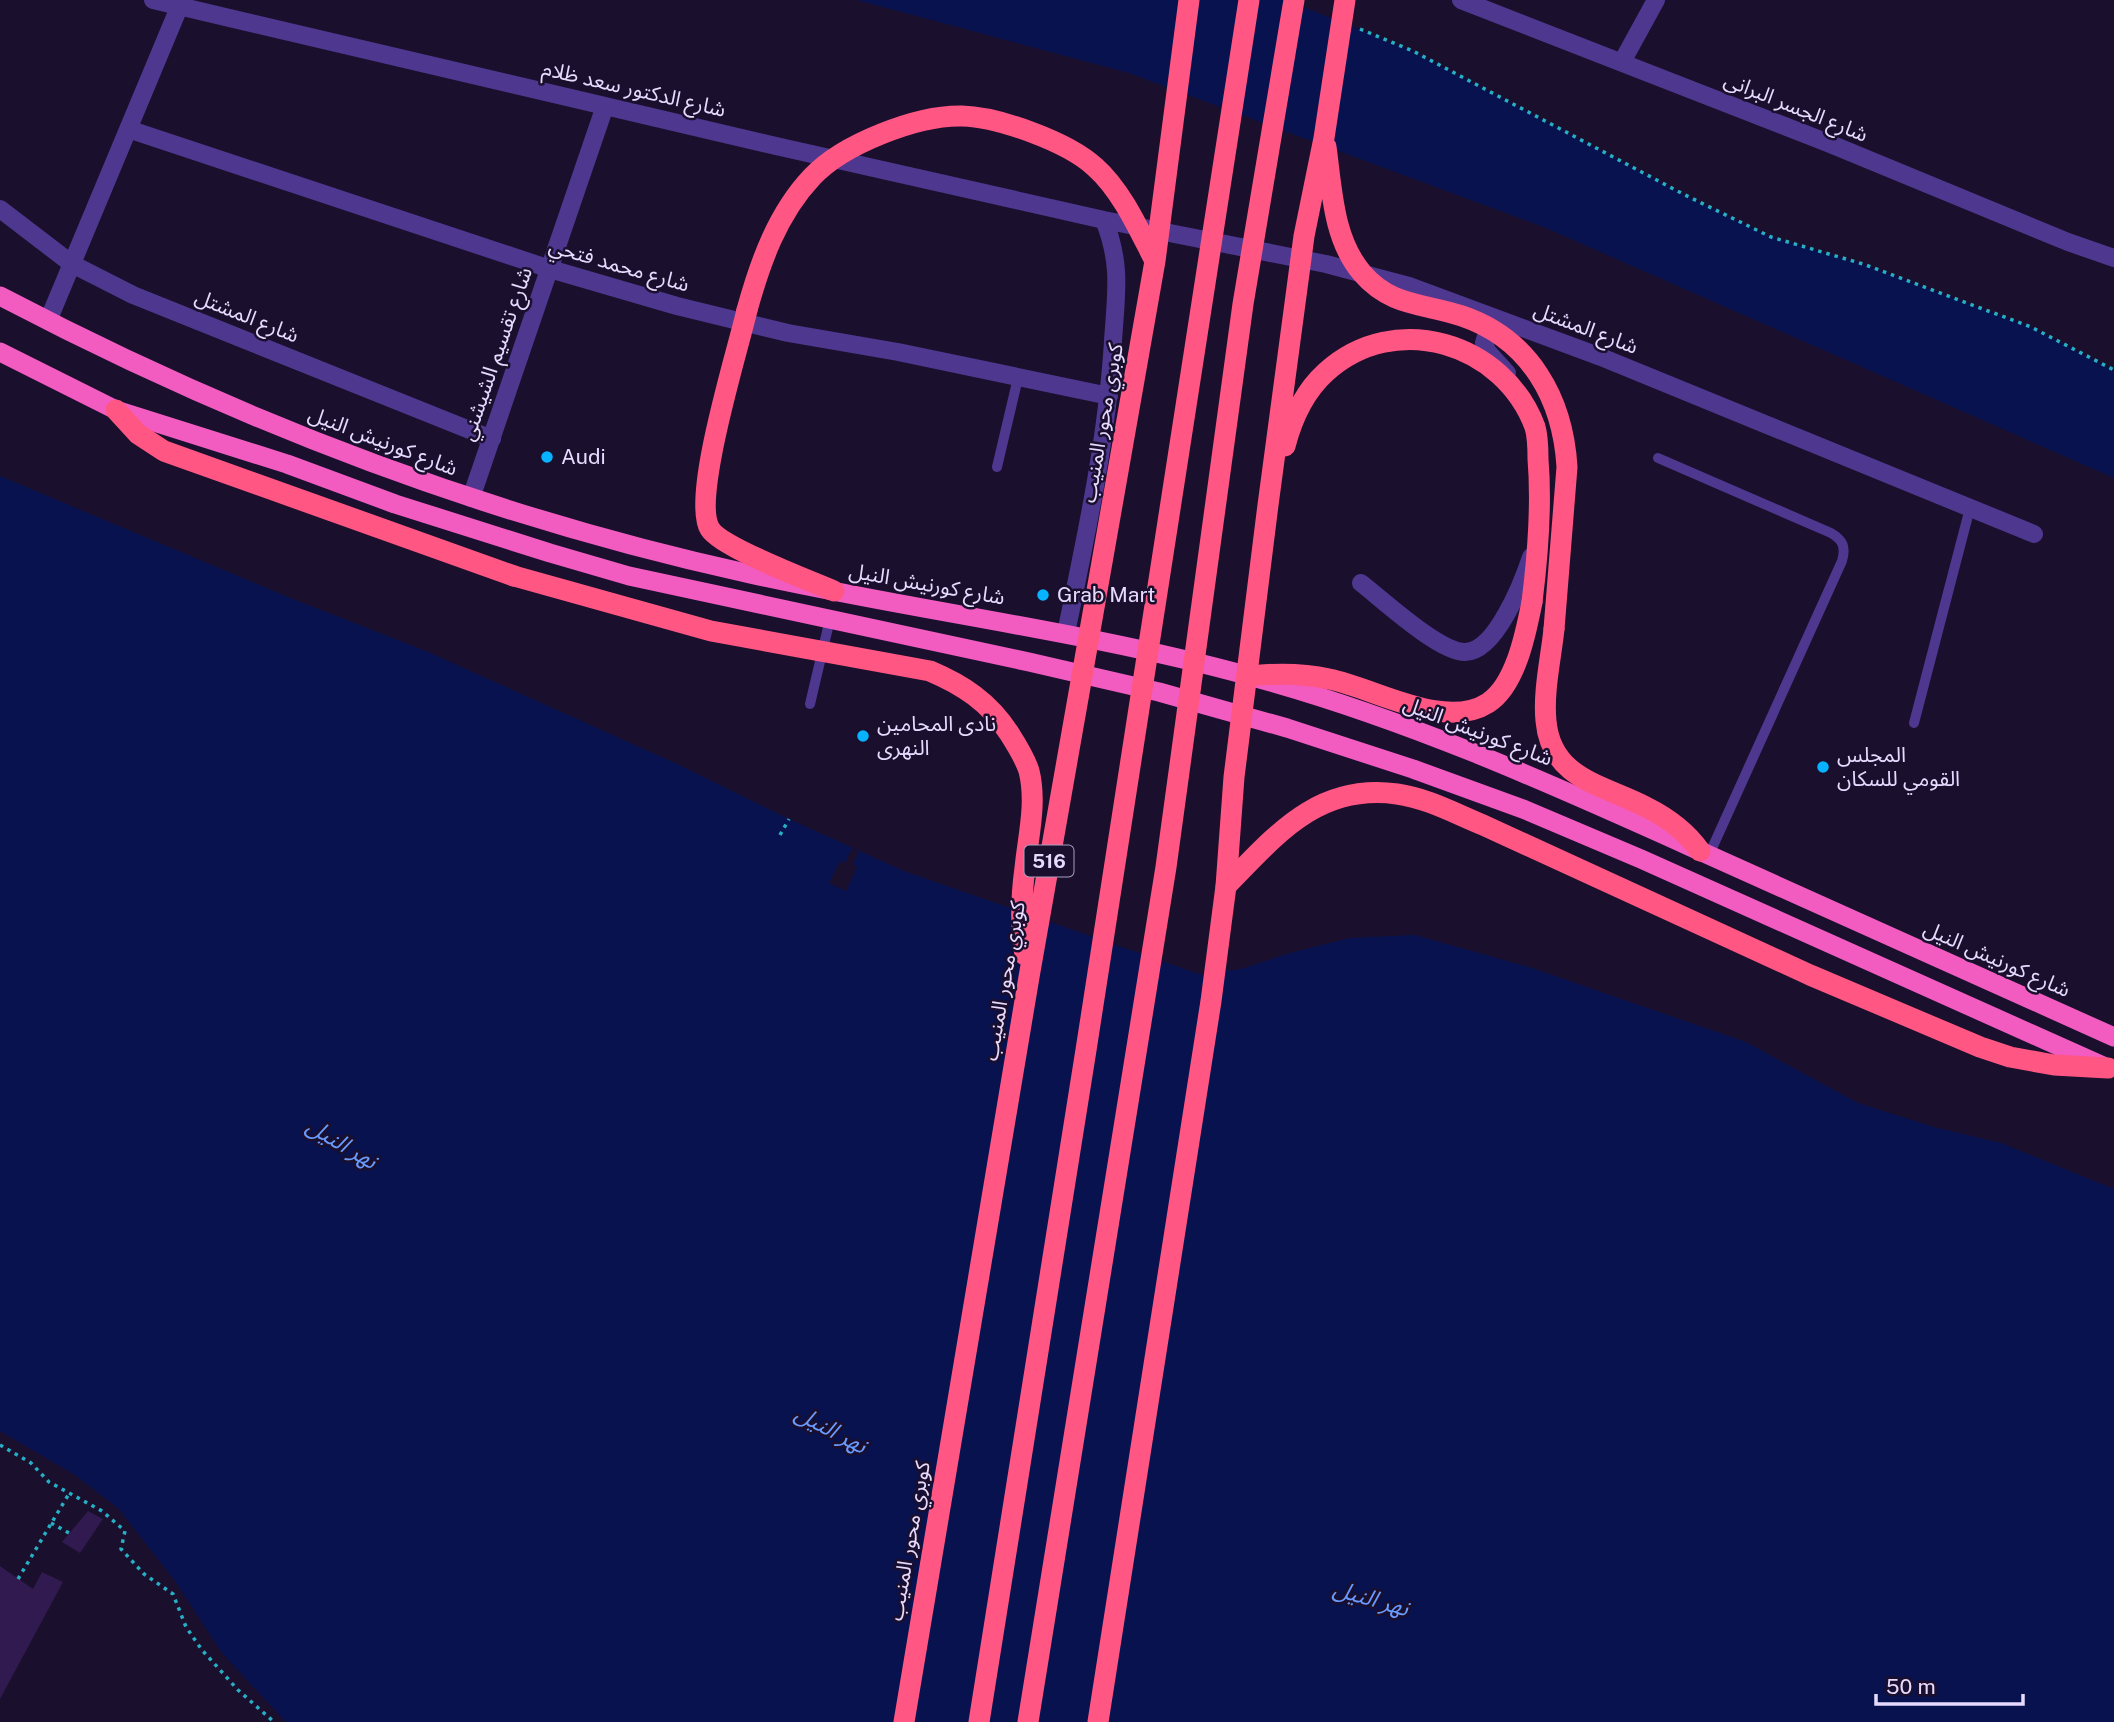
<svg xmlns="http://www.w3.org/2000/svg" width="2114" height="1722" font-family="'Public Sans','Noto Sans Arabic',sans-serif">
<rect width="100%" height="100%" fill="#1a0f2c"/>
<!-- water -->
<path fill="#07124e" d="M857 0H1286L1413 51 1685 195 1771 237 1863 264 2031 327 2114 370V478L1546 228 1129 73Z
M0 476 288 597 426 651 675 763 789 819 904 871 1199 974 1241 969 1290 953 1350 938 1415 935 1529 967 1746 1042 1858 1103 1934 1127 2001 1143 2114 1189V1722H286L222 1653 175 1581 118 1508 75 1475 0 1431Z"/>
<!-- pier -->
<path fill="#1a0f2c" d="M852 848 859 852 853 864 857 867 846 891 829 883 840 861 845 863Z"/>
<!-- building -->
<path fill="#301a4f" d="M88 1511 103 1519 80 1553 62 1542Z
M0 1566 33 1589 42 1572 63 1582 0 1699Z"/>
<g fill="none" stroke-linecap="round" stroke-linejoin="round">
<!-- path -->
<path stroke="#27afc6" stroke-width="3.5" stroke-dasharray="3.5 5" stroke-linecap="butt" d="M1360 29 1413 51 1685 195 1771 237 1863 264 2031 327 2114 370
M780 835 789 819
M0 1445 31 1463 49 1482 102 1511 125 1531 121 1549 144 1574 173 1594 186 1627 202 1650 238 1690 274 1722
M51 1523 69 1533
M18 1579 70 1492"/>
<!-- service -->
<path stroke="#4d378f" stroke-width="10" d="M1658 458 1831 533C1843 540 1846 547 1842 561L1709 855
M997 467 1018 378
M810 704 830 619
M1914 723 1970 508"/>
<!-- minor -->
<path stroke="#4d378f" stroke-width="18" d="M153 0 776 146 1104 220 1326 264 1409 286 1601 357 2034 534
M1461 0 1828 143 2068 242 2114 258
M1622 62 1656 0
M128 129 550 269 677 306 788 333 898 352 1109 396
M0 209 72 264 133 295 492 439
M1492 317 1484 343 1487 351 1507 373
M48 321 180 5
M471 498 605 106
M1361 583C1383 600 1439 652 1465 652 1496 652 1523 581 1531 557
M1066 633C1086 536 1107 440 1113 341 1116 294 1122 265 1104 220"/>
<!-- trunk -->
<path stroke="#f25cc1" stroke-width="19" d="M0 296C236 420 489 517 750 574 916 611 1085 631 1249 676 1402 717 1547 782 1691 847 1832 910 1973 973 2114 1037
M0 352 116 410 287 464 395 504 550 553 629 576 1029 662 1159 692 1287 728 1413 769 1523 809 1641 859 2103 1066"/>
<!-- motorway -->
<path stroke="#ff5683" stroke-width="21" d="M747 310C738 350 691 499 710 529 722 548 809 580 834 591
M116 410 138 434 164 451 514 576
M1554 629C1551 658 1543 692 1546 721 1551 779 1604 785 1646 807 1668 818 1686 831 1700 851
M1250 676C1277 673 1302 673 1329 679 1375 688 1444 731 1488 703 1516 685 1526 632 1532 602
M1226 886C1276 835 1318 783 1397 794 1427 798 1456 814 1483 825L1810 975 1980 1047 2010 1057 2054 1065 2108 1068"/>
<!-- motorway-bridge -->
<path stroke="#ff5683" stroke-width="21" d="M1326 147C1332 190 1333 239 1362 273 1391 307 1424 303 1462 316 1530 339 1563 399 1567 467L1554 629
M747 310C760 263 777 214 812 177 843 144 917 115 962 116 999 117 1068 142 1095 167 1122 191 1139 230 1155 261
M1285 446C1292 419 1305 391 1326 372 1395 309 1504 343 1535 427 1538 437 1538 449 1538 459 1542 507 1538 554 1532 602
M514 576 711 631 930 671C963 685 989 702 1009 733 1016 744 1025 758 1029 771 1037 803 1028 837 1025 868 1021 897 1020 926 1025 955
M904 1722 1029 977 1155 261 1189 0
M979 1722 1086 1050 1249 0
M1028 1722 1166 867 1243 304 1294 0
M1098 1722 1211 1001 1226 886 1234 777 1268 505 1304 236 1324 138 1345 0"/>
</g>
<!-- markers -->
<g fill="#07b2ff" stroke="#1a0f2c" stroke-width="2.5">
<circle cx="547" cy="457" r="7"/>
<circle cx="1043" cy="595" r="7"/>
<circle cx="863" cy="736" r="7"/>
<circle cx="1823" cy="767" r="7"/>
</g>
<g text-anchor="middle" stroke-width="5" stroke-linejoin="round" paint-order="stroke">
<!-- shield labels -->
<rect fill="#1a0f2c" stroke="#a99ec0" stroke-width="2" x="1024.5" y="845.5" width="49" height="31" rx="5"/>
<g font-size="19" font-weight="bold" fill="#e6dbff">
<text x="1049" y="868">516</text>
</g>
<!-- street labels -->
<g font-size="21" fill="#e6dbff" stroke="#1a0f2c">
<text transform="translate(634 89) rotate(13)" y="7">شارع الدكتور سعد ظلام</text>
<text transform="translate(1796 107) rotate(22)" y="7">شارع الجسر البرانى</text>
<text transform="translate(619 265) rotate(16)" y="7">شارع محمد فتحي</text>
<text transform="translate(247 316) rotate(22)" y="7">شارع المشتل</text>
<text transform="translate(1586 328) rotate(21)" y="7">شارع المشتل</text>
<text transform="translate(496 354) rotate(-71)" y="7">شارع تقسيم الشيشني</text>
<text transform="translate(1102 423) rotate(-80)" y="7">كوبري محور المنيب</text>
<text transform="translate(383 441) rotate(21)" y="7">شارع كورنيش النيل</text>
<text transform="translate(927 584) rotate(10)" y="7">شارع كورنيش النيل</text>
<text transform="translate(1478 731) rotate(21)" y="7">شارع كورنيش النيل</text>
<text transform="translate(1997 959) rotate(24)" y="7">شارع كورنيش النيل</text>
<text transform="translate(1004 981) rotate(-80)" y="7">كوبري محور المنيب</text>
<text transform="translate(909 1541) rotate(-80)" y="7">كوبري محور المنيب</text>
</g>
<!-- poi labels -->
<g font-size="21" fill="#e6dbff" stroke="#1a0f2c" text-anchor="start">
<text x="561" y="464">Audi</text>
<text x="1057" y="602">Grab Mart</text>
<text x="877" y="731">نادى المحامين<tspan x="877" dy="24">النهرى</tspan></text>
<text x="1837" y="762">المجلس<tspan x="1837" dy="24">القومي للسكان</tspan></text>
</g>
<!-- water labels -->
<g font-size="23" font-style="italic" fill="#699aff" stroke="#1a0f2c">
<text transform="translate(342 1143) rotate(31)" y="8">نهر النيل</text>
<text transform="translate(831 1429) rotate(28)" y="8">نهر النيل</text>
<text transform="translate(1371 1598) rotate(16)" y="8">نهر النيل</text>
</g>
</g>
<!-- scale -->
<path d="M1876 1694v10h147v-10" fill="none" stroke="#e6dbff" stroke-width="3.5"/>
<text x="1886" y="1694" font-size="21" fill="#e6dbff" stroke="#1a0f2c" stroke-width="5" paint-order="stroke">50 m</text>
</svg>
